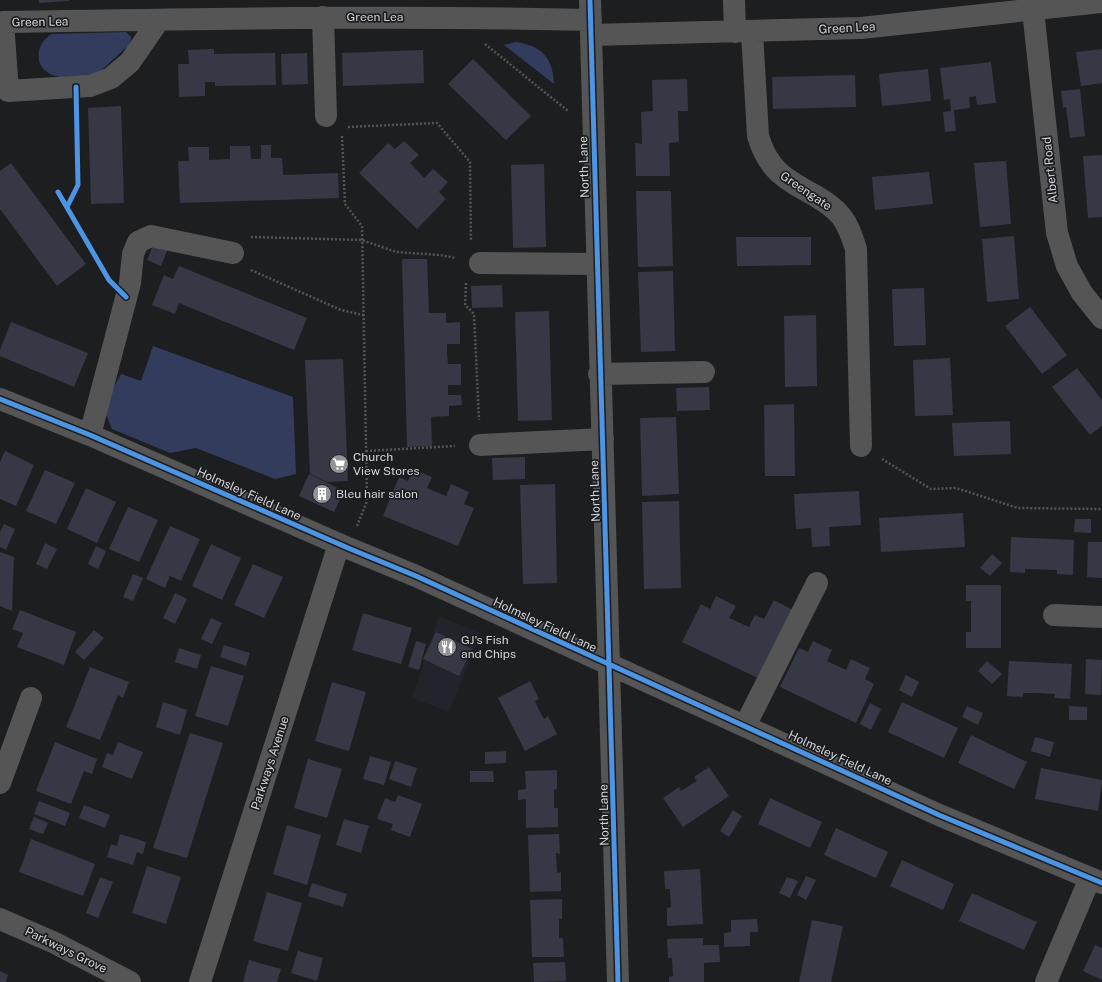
<svg xmlns="http://www.w3.org/2000/svg" width="1102" height="982" font-family="'Public Sans',sans-serif">
<rect width="100%" height="100%" fill="#1d1e1f"/>
<!-- built -->
<path fill="#22242b" d="M439 616 481 633 449 712 412 698Z"/>
<!-- green -->
<path fill="#333c5c" d="M126 32 131 37C132 45 122 51 117 56 111 61 105 68 98 72 86 79 62 80 50 74 32 64 37 42 52 34Z
M516 42C542 46 553 58 554 84L504 45Z
M153 346 293 397 296 474 275 479 196 448 170 453 112 429 103 407 121 374 141 381Z"/>
<!-- building -->
<path fill="#363945" d="M39 0H69V1L39 3Z
M214 49V54L275 53 276 85 215 86V82H205V96L179 97 178 64H189L188 50Z
M1102 49V83L1081 86 1076 52Z
M423 50 424 83 343 86 342 53Z
M307 53 308 84 282 85 281 54Z
M473 59 531 116 506 140 448 84Z
M991 62 996 103 977 105 976 96 969 97 970 108 954 110 956 131 945 132 943 112 951 111 950 99 944 100 940 68Z
M928 69 931 101 882 106 879 74Z
M855 75 856 107 773 109 772 77Z
M687 79 688 111H678L679 142 669 143 670 176H636L635 143 642 144 641 112 653 111 652 80Z
M1080 89 1085 136 1070 138 1066 107 1063 108 1061 91Z
M121 106 124 203 91 204 88 108Z
M404 141 419 155 410 163 424 178 433 169 448 182 439 192 446 199 417 229 359 173 388 143 395 149Z
M261 145H271V158H282L283 175 338 173 339 198 180 203 178 161H189L188 147H209V160L230 159V146H250L251 159H261Z
M1102 155V217L1088 218 1083 156Z
M1006 161 1011 224 980 227 974 163Z
M11 163 86 264 57 286 0 209V171Z
M544 164 546 247 513 248 511 165Z
M929 172 933 204 875 210 872 177Z
M636 191H671L673 266 638 267Z
M1014 236 1019 299 987 302 982 239Z
M736 237H811V265L737 266Z
M155 241 169 246 161 266 147 260Z
M402 259H427L429 313H446V323L460 322V344H447V354L448 364H461V385H448V395H461L462 405 449 406V416L431 417 432 446 407 447Z
M179 266 307 318 294 350 179 303 175 314 152 305 164 275 173 279Z
M673 271 675 351 641 352 638 272Z
M502 285 503 307 472 308 471 286Z
M924 288 926 345 894 346 892 289Z
M1030 307 1067 355 1042 374 1005 326Z
M549 311 552 420 518 421 515 312Z
M816 315 817 386 785 387 784 316Z
M11 322 88 353 74 387 0 356V350Z
M950 358 953 415 915 416 913 360Z
M343 359 348 481 327 482 310 474 305 360Z
M1077 368 1102 400V426L1090 435 1052 387Z
M709 387 710 410 677 411 676 388Z
M794 404 795 476H765L764 405Z
M676 417 679 494 642 496 640 418Z
M1010 421 1011 454 954 456 952 423Z
M5 451 34 465 16 506 0 499V462Z
M525 457V479L493 480 492 458Z
M413 469 432 477 427 488 436 492 446 496 451 484 469 492 464 504 474 508 458 546 383 516 399 477 408 481Z
M45 470 75 483 56 524 26 511Z
M309 474 344 491 334 512 299 496Z
M555 484 557 583 523 584 520 485Z
M86 488 116 502 97 543 67 529Z
M859 491 861 525 829 527 830 546 812 547 811 528 796 529 794 494Z
M679 501 681 588 644 589 642 502Z
M128 507 158 520 139 562 109 549Z
M963 513 965 547 881 552 879 518Z
M1075 519H1091V533L1074 532Z
M4 524 15 529 6 550 0 547V532Z
M170 526 200 539 181 581 170 576 165 588 146 579Z
M1011 537 1074 540 1073 575 1057 574V570L1025 569V573L1010 572Z
M1088 542H1102V578L1087 577Z
M45 543 57 549 47 569 36 564Z
M211 544 241 558 222 600 192 586Z
M96 546 106 551 98 569 88 564Z
M0 552 14 557 12 611 0 606Z
M992 554 1002 563 990 576 980 568Z
M253 564 283 577 264 618 234 605Z
M133 574 143 578 133 601 123 597Z
M966 585H1001V648H966V632H971V601H966Z
M175 593 187 599 175 624 163 618Z
M716 596 736 606 729 618 749 627 755 615 764 619 774 600 793 610 760 679 682 642 701 604 710 609Z
M20 610 76 632 64 665 17 647 23 633 12 629Z
M363 613 412 628 401 664 352 650Z
M211 618 222 623 212 644 201 639Z
M94 630 104 638 84 660 75 652Z
M436 632 472 649 459 676 423 659Z
M416 641 426 644 419 670 408 667Z
M813 641 832 650 827 661 846 670 851 659 870 668 865 679 874 684 856 723 780 687 799 648 808 652Z
M224 645 250 653 246 666 220 657Z
M179 648 201 655 197 669 175 662Z
M1086 659 1102 660 1101 695 1085 694Z
M987 661 1002 674 992 684 978 671Z
M1009 661 1072 664 1070 699 1054 698 1055 694 1039 693H1023V697L1007 696Z
M211 666 244 676 228 726 195 716Z
M90 667 129 682 123 698 118 695 100 740 66 727Z
M906 675 919 682 912 697 899 690Z
M530 681 539 699 535 701 539 710 544 719 548 716 557 734 525 751 498 698Z
M332 682 366 692 349 751 315 741Z
M163 702 187 710 180 735 156 727Z
M902 702 958 728 944 758 888 732Z
M870 703 881 709 871 730 860 724Z
M967 706 983 713 978 725 962 717Z
M1069 706 1087 707V720H1069Z
M190 733 223 743 187 858 153 848Z
M971 735 1027 762 1014 789 958 763Z
M1035 737 1054 742 1050 757 1031 751Z
M55 742 97 759 92 774 84 771 71 804 36 791Z
M118 742 143 752 132 779 102 767 107 753 113 755Z
M506 751V763L485 764V752Z
M370 756 391 762 384 785 363 779Z
M308 759 342 769 327 818 294 808Z
M395 761 417 768 411 787 389 779Z
M709 767 729 796 683 827 663 798 679 787 681 791 697 781 694 777Z
M1041 768 1102 780 1098 811 1035 799Z
M557 770V789L554 790V808H558V827L526 828V799L518 800V790L526 789 525 771Z
M470 771H493L494 782H470Z
M398 795 422 804 410 837 391 830 393 824 377 819 385 798 395 802Z
M770 798 822 822 810 848 758 824Z
M39 801 70 813 65 826 34 814Z
M84 805 110 815 105 828 79 818Z
M733 810 742 816 729 837 720 831Z
M34 817 48 823 43 834 29 829Z
M344 819 369 826 361 853 336 845Z
M287 825 321 835 307 885 273 874Z
M836 828 888 852 876 878 824 855Z
M120 834 146 842 143 854 137 852 133 865 107 857 111 844 117 846Z
M559 834 560 854 556 853 557 873 561 872V891L530 892 528 835Z
M31 839 95 864 83 896 19 872Z
M902 860 954 884 943 910 890 886Z
M147 866 181 877 166 924 132 913Z
M700 869 703 924 667 926V908L671 907 670 889H665L664 871Z
M806 876 816 880 806 900 797 895Z
M100 877 113 882 98 918 86 913Z
M787 877 798 881 790 898 779 893Z
M312 883 347 894 343 907 308 896Z
M267 892 302 903 288 951 253 941Z
M972 893 1037 922 1024 950 959 921Z
M562 899V919H559V938H563L564 957H532L530 900Z
M757 919 758 932H750V946L724 947V933L731 932V920Z
M812 920 843 926 831 982H799Z
M703 938V945H719L720 962 704 963V982H669V977L673 976 672 958H668L667 939Z
M1095 945 1102 948V980L1083 971Z
M298 951 323 958 317 981 291 973Z
M249 960 281 969 277 982H243Z
M565 962 566 981 534 982 533 963Z
M0 971 8 975 6 982H0Z"/>
<g fill="none" stroke-linecap="round" stroke-linejoin="round">
<!-- path -->
<path stroke="#555556" stroke-width="2.5" stroke-dasharray="2 2" stroke-linecap="butt" d="M485 44 568 111
M348 127 437 123 470 162 471 241
M342 136 345 204 362 226 367 501 357 526
M251 237 362 240 396 252 440 255 456 258
M251 270 341 310 363 315
M466 283 465 305 474 314 479 420
M366 451 455 446
M882 459 931 489 956 488 1018 508 1102 509"/>
<!-- minor -->
<path stroke="#555556" stroke-width="22" d="M590 0 618 982
M734 0 735 32
M1033 10 1057 233 1067 266 1082 293 1102 318
M323 17 326 116
M159 20 130 62 111 78 90 86 8 91 3 22C199 19 394 15 591 20
M752 32 758 136C768 170 785 179 814 195 824 201 834 207 841 216 849 226 852 237 856 249L861 446
M591 35 861 28 1102 2
M480 263 597 264
M599 374 704 372
M0 399 90 435 348 548 416 576 939 815 1102 883
M90 435 130 283 133 254 138 242 151 236 233 253
M480 445 603 439
M1054 615 1102 617
M745 726 817 583
M0 783 31 698
M0 919 55 943 130 982
M200 982 339 544
M1046 982 1090 878"/>
<!-- cycleway casing -->
<g stroke="#1c1d20" stroke-width="8">
<path id="cycleway" d="M590 0 618 982
M58 192 109 280 126 297
M67 207 78 185 76 87
M0 399 90 435 348 548 416 576 939 815 1102 883"/>
</g>
<!-- cycleway -->
<use href="#cycleway" stroke="#4d94e3" stroke-width="5"/>
</g>
<!-- icons -->
<defs>
<g id="supermarket-disc" transform="scale(1)"><circle r="9.5" fill="#939496" stroke="#1c1d20"/><path d="M-6-5.5h2.5l.6 2H6L4.5 2H-2.5L-4.4-4H-6ZM-1.5 3.2a1.3 1.3 0 1 0 .1 0ZM3 3.2a1.3 1.3 0 1 0 .1 0Z" fill="#fff"/></g>
<g id="building-disc" transform="scale(1)"><circle r="9.5" fill="#939496" stroke="#1c1d20"/><path d="M-4-6H4V6H1V3H-1V6H-4ZM-2.5-4.3h1.7v1.8h-1.7ZM.8-4.3h1.7v1.8H.8ZM-2.5-1h1.7V.8h-1.7ZM.8-1h1.7V.8H.8Z" fill="#fff"/></g>
<g id="restaurant-disc" transform="scale(1)"><circle r="9.5" fill="#939496" stroke="#1c1d20"/><path d="M-5-6h1v4h1v-4h1v4h1v-4h1v5L-1.5 .5V6h-2V.5L-5-1ZM5-6V6H3V1.5H1.5Q1.5-4 5-6Z" fill="#fff"/></g>
</defs>
<g fill-rule="evenodd">
<use href="#supermarket-disc" x="339" y="464"/>
<use href="#building-disc" x="322" y="494"/>
<use href="#restaurant-disc" x="447" y="647"/>
</g>
<g text-anchor="middle" stroke-width="3.5" stroke-linejoin="round" paint-order="stroke">
<!-- street labels -->
<g font-size="12" fill="#d3d4d6" stroke="#1c1d20">
<text x="375" y="21">Green Lea</text>
<text transform="translate(40 22) rotate(-1)" y="4">Green Lea</text>
<text transform="translate(847 28) rotate(-3)" y="4">Green Lea</text>
<text transform="translate(584 167) rotate(-92)" y="4">North Lane</text>
<text transform="translate(1050 170) rotate(-96)" y="4">Albert Road</text>
<text transform="translate(806 191) rotate(34)" y="4">Greengate</text>
<text transform="translate(595 491) rotate(-92)" y="4">North Lane</text>
<text transform="translate(249 494) rotate(24)" y="4">Holmsley Field Lane</text>
<text transform="translate(545 625) rotate(25)" y="4">Holmsley Field Lane</text>
<text transform="translate(840 758) rotate(25)" y="4">Holmsley Field Lane</text>
<text transform="translate(270 763) rotate(-72)" y="4">Parkways Avenue</text>
<text transform="translate(604 815) rotate(-91)" y="4">North Lane</text>
<text transform="translate(66 950) rotate(26)" y="4">Parkways Grove</text>
</g>
<!-- poi labels -->
<g font-size="12" fill="#d3d4d6" stroke="#1c1d20" text-anchor="start">
<text x="353" y="461">Church<tspan x="353" dy="14">View Stores</tspan></text>
<text x="336" y="498">Bleu hair salon</text>
<text x="461" y="644">GJ's Fish<tspan x="461" dy="14">and Chips</tspan></text>
</g>
</g>
</svg>
